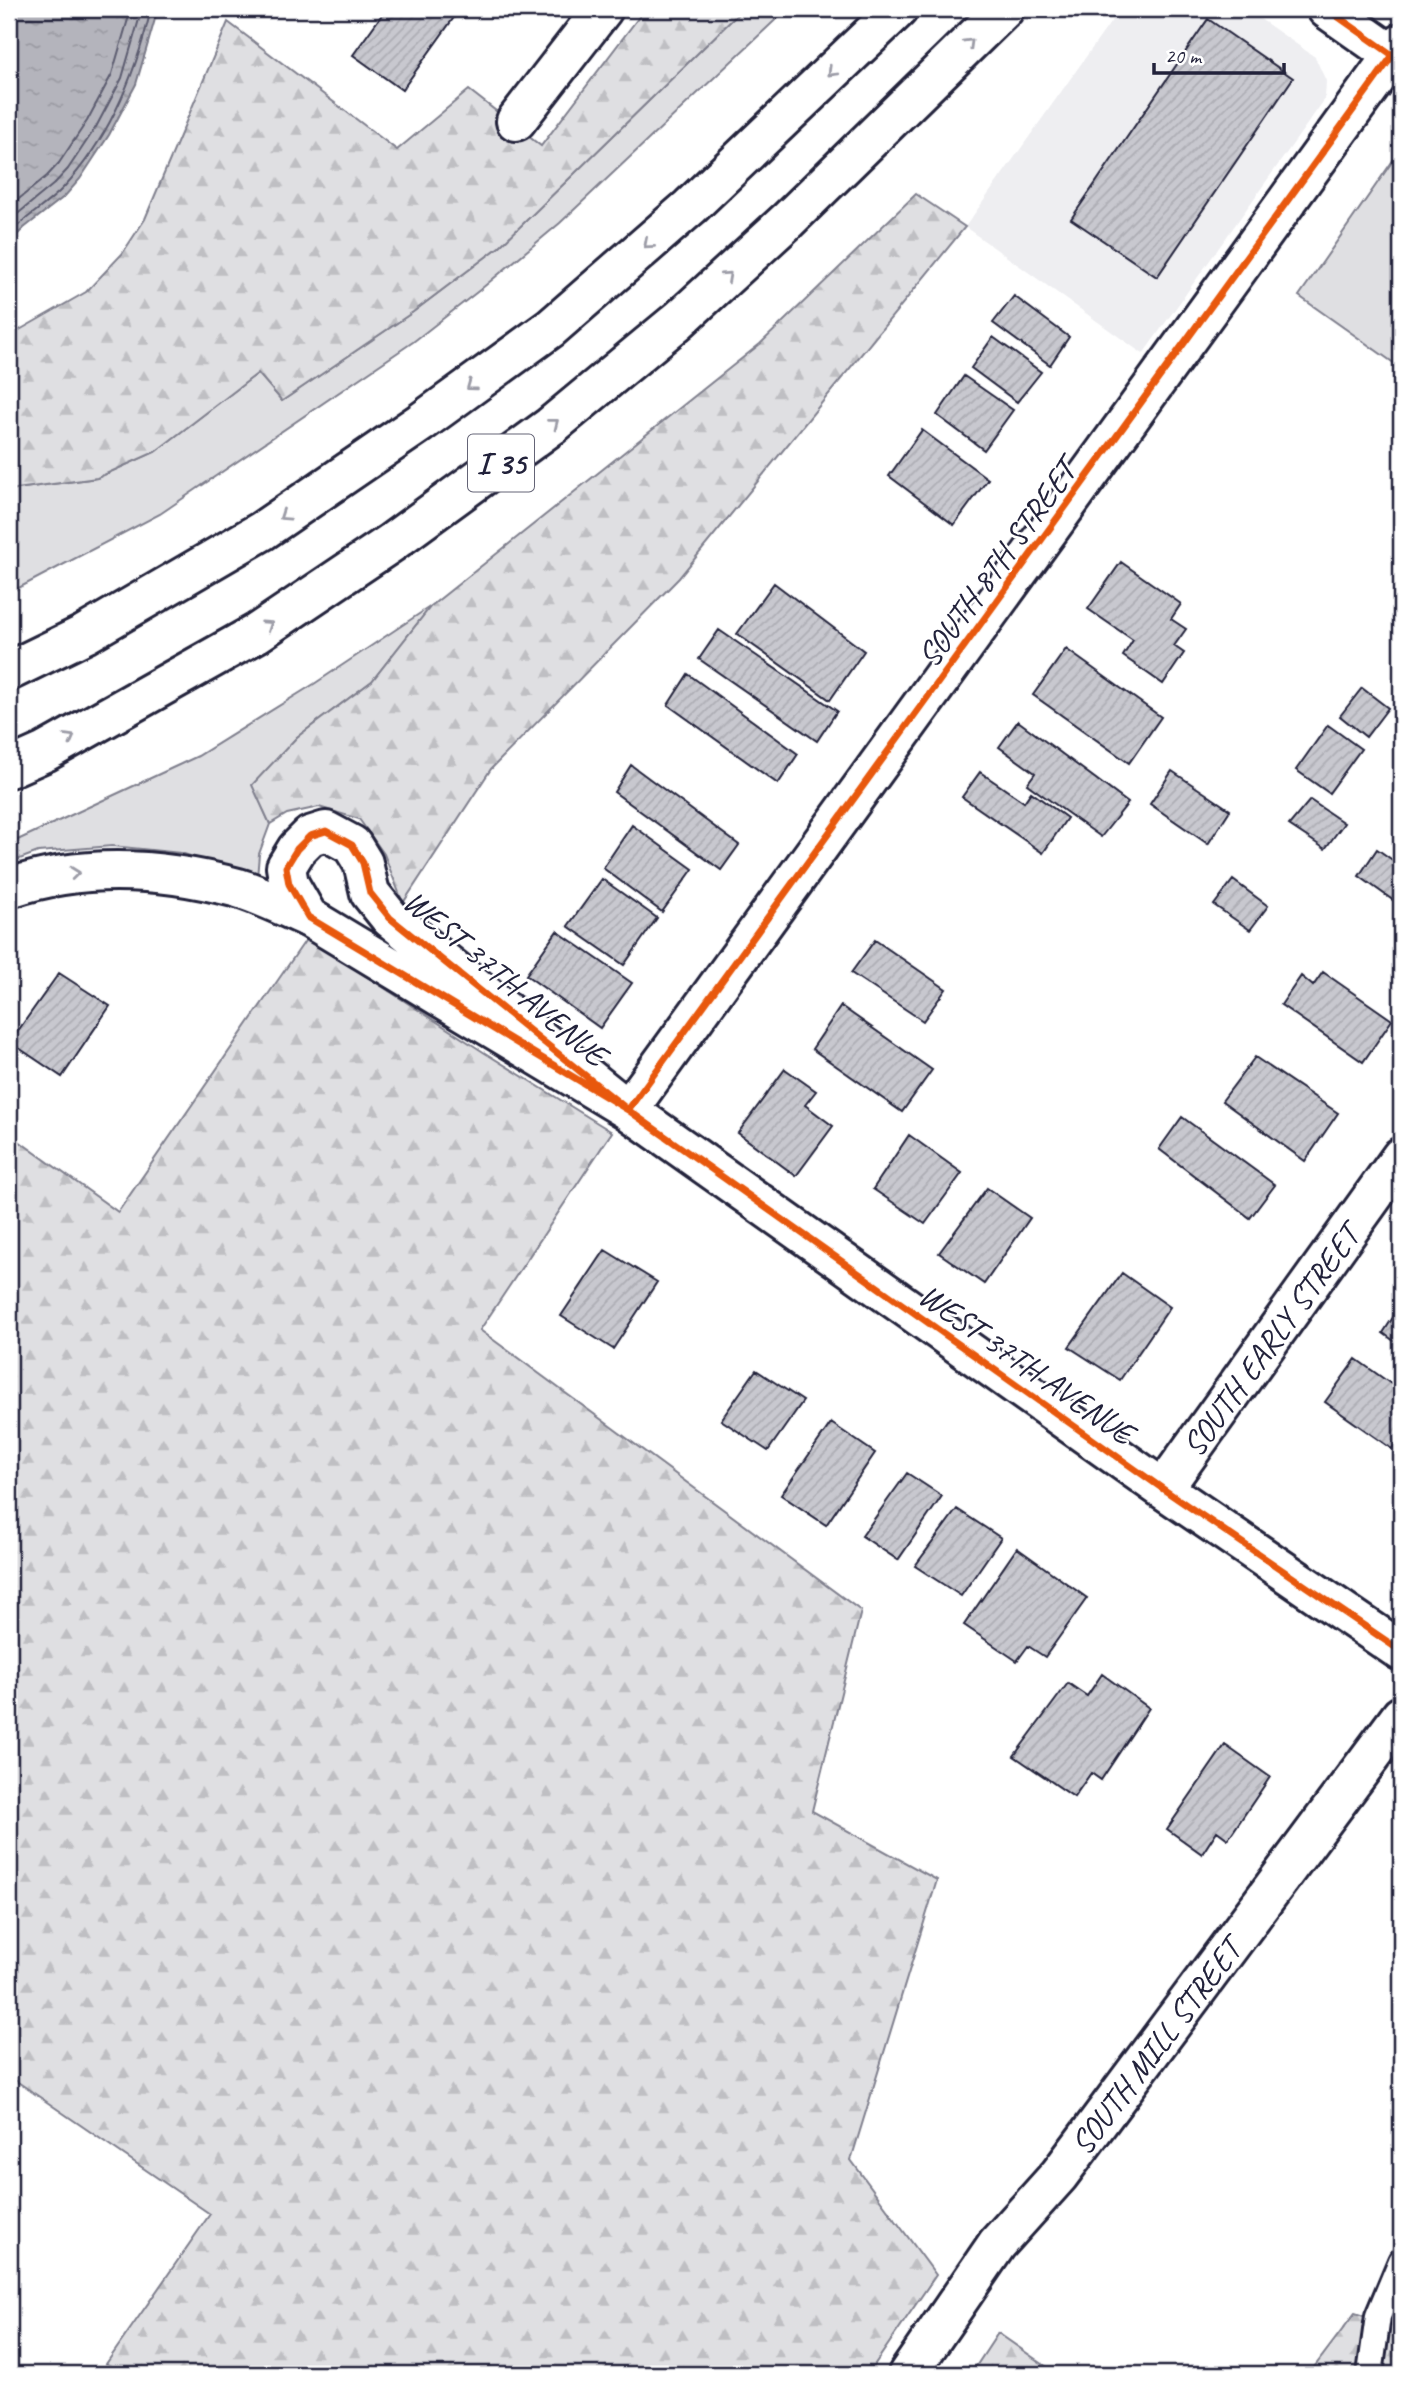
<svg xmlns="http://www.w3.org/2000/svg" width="1410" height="2383" font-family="Caveat,sans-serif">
<defs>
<pattern id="forest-firs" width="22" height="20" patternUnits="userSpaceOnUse" patternTransform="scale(1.75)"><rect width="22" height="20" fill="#dfdfe2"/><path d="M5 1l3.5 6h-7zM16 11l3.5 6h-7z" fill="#bfbfc3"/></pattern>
<pattern id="water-ripples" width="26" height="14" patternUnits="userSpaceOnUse" patternTransform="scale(1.75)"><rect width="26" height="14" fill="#b4b4bc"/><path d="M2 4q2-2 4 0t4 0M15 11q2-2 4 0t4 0" fill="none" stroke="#9a9aa2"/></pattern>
<pattern id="building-hatch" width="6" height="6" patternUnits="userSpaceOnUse" patternTransform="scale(1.75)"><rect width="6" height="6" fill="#c8c8cf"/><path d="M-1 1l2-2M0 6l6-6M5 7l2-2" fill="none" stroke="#acacb3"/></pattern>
</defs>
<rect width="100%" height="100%" fill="#fff"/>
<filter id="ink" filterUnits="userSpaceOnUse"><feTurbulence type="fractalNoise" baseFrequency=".0143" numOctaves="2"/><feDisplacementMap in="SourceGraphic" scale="14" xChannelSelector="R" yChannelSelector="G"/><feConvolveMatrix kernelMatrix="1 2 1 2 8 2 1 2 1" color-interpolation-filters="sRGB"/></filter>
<g filter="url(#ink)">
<!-- built -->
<path fill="#eeeef1" d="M1120 9H1246L1315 57 1326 81 1325 99 1143 354 965 227Z"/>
<!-- green -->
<path fill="#dfdfe2" stroke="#80808e" stroke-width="2" d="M743 9H787L560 223 481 289 413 342 160 514 9 593V490L97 478 155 452 258 373 282 401 413 312 499 247Z
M1401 149V368L1299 296Z
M431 606 372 681 297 737 253 785 270 824 259 854 257 878 181 853 112 846 38 852 9 863V844L198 756 314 684Z"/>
<!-- forest -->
<path fill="url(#forest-firs)" stroke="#80808e" stroke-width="2" d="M645 9H743L499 247 413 312 282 401 258 373 155 452 97 478 9 490V336L86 292 122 254 145 219 228 22 397 150 469 90 541 146Z
M916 194 965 227 679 578 491 769 403 903 384 854 359 819 319 807 287 814 270 824 252 785 297 737 372 681 431 606 760 344Z
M307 938 485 1053 612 1132 480 1330 861 1611 812 1811 937 1880 851 2160 936 2275 868 2374H131L106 2364 210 2214 9 2076V1134L118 1212Z
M1355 2313 1401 2329V2374H1309Z
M998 2333 1057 2374H971Z"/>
<!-- water -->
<path fill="url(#water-ripples)" stroke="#7a7a88" stroke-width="2" d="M9 9H158L136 84 109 135 80 179 65 196 24 228 9 243Z"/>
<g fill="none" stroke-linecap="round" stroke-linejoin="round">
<!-- shore -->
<path stroke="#5c5c6f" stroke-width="2" d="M9 207 47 176 59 163 87 121 112 74 131 9
M9 221 54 184 68 169 96 127 122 78 142 9
M9 234C25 217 47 205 63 188 109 139 136 73 151 9"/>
</g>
<!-- building -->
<path fill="url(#building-hatch)" stroke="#22223b" stroke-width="2" d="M386 9H460L402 90 353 55Z
M1208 19 1293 78 1157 277 1071 219Z
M1014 296 1069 337 1050 365 993 323Z
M993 337 1041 372 1017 402 971 368Z
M964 376 1013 410 984 450 937 415Z
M922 430 988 479 954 525 889 476Z
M1121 562 1181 604 1171 619 1186 629 1174 646 1184 653 1163 684 1123 656 1133 640 1088 609Z
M774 583 864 651 830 700 737 634Z
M719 630 837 711 817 741 699 659Z
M1066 649 1161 717 1129 763 1033 695Z
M688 674 798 754 778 784 668 705Z
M1362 688 1388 708 1366 737 1340 716Z
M1018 721 1128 803 1101 837 1027 784 1035 773 999 747Z
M1328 725 1361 749 1329 793 1296 770Z
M631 765 739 845 721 870 614 792Z
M1172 771 1230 810 1208 844 1150 804Z
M980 772 1024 802 1031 792 1067 818 1043 853 962 797Z
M1310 800 1344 823 1325 849 1289 825Z
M632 825 693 869 662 912 603 868Z
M1377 849 1401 866V906L1359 876Z
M602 879 657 918 624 965 568 926Z
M1233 880 1268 906 1250 930 1214 905Z
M557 931 632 983 600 1028 526 975Z
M875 940 946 989 923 1021 851 973Z
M1323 972 1392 1020 1363 1062 1281 1005 1301 976 1313 986Z
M59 973 110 1006 62 1077 10 1042Z
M841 1006 932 1070 902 1112 812 1049Z
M1255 1057 1338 1113 1305 1161 1222 1101Z
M785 1069 816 1091 805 1105 833 1126 796 1176 738 1133Z
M1182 1117 1275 1185 1250 1218 1159 1149Z
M909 1135 962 1173 925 1224 873 1189Z
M987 1188 1030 1218 984 1284 939 1253Z
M605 1250 657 1282 613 1349 561 1316Z
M1122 1273 1170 1307 1120 1380 1069 1347Z
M1401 1305V1346L1383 1333Z
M1356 1359 1401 1391V1435L1392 1449 1325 1402Z
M756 1370 803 1401 768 1451 721 1420Z
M831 1423 875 1453 826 1525 781 1495Z
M907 1473 942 1496 898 1560 862 1536Z
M957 1509 1001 1538 961 1596 915 1566Z
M1017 1548 1087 1598 1045 1657 1028 1646 1017 1661 964 1625Z
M1102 1674 1149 1708 1101 1780 1091 1773 1074 1797 1014 1756 1068 1683 1087 1696Z
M1225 1745 1270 1777 1228 1839 1217 1831 1202 1854 1167 1829Z"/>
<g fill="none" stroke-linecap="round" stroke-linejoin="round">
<!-- service casing -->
<g stroke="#22223b" stroke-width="30">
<path id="service" d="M1370 2374 1378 2316 1401 2261"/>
</g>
<!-- minor casing -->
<g stroke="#22223b" stroke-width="44">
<path id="minor" d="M516 121 603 9
M628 1110 308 917 289 884 286 867 297 849 310 836 326 831 352 845 363 863 370 893 390 918 628 1110 1163 1489 1401 1651
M628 1110 1401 44
M1163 1489 1401 1157
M908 2374 997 2244 1059 2175 1401 1716"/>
</g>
<!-- secondary casing -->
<g stroke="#22223b" stroke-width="44">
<path id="secondary" d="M1327 9 1401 61"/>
</g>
<!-- motorway casing -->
<g stroke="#22223b" stroke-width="44">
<path id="motorway" d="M9 671 85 634 262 531 420 423 551 328 690 207 898 9
M9 768 45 752 257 633 391 543 551 426 679 320 788 220 1004 9
M9 888C83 863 163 868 238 888 261 895 285 907 308 917"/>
</g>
<!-- service -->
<use href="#service" stroke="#fff" stroke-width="24"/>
<!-- minor -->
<use href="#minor" stroke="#fff" stroke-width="38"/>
<!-- secondary -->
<use href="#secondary" stroke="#fff" stroke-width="38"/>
<!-- motorway -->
<use href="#motorway" stroke="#fff" stroke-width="38"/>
<!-- cycleway casing -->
<g stroke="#fff" stroke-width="11">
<path id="cycleway" d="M1327 9 1401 61
M628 1110 308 917 289 884 286 867 297 849 310 836 326 831 352 845 363 863 370 893 390 918 628 1110 1163 1489 1401 1651
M628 1110 1401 44"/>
</g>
<!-- cycleway -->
<use href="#cycleway" stroke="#e8590c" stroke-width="7"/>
</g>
<!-- one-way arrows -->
<defs><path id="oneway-chevron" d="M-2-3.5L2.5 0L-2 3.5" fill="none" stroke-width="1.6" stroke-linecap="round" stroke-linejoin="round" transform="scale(1.75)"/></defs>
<g stroke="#9c9ca7">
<use href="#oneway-chevron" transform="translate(969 43) rotate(-44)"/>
<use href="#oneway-chevron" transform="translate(832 72) rotate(136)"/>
<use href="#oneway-chevron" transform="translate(648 244) rotate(139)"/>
<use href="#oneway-chevron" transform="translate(727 276) rotate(-42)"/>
<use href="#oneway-chevron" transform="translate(471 386) rotate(144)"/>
<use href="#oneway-chevron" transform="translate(554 423) rotate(-38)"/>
<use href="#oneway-chevron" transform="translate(284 516) rotate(146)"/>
<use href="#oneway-chevron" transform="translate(268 625) rotate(-34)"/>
<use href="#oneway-chevron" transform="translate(70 738) rotate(-29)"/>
<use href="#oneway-chevron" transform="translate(75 873) rotate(-6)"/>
</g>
</g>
<g text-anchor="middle" stroke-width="5" stroke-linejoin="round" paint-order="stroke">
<!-- shield labels -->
<rect fill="#fff" stroke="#646476" stroke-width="2" x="468" y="434.5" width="66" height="57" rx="5"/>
<g font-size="32" font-weight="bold" fill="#22223b">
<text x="501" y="474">I 35</text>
</g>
<!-- street labels -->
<g font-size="33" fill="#22223b" stroke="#fff">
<text transform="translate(996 563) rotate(-54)" y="12">SOUTH 8TH STREET</text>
<text transform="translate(506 977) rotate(40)" y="12">WEST 37TH AVENUE</text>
<text transform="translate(1270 1340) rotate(-54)" y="12">SOUTH EARLY STREET</text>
<text transform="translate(1027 1363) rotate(35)" y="12">WEST 37TH AVENUE</text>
<text transform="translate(1155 2046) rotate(-53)" y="12">SOUTH MILL STREET</text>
</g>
</g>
<!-- margin -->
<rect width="1410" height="2383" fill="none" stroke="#fff" stroke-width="35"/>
<rect x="18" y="18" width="1375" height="2348" fill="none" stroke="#22223b" stroke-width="2.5" filter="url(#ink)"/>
<!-- scale -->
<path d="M1154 63v10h130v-10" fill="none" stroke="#22223b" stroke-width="3.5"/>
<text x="1165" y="63" font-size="21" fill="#22223b" stroke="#ffffff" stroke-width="5" paint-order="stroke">20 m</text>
</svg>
